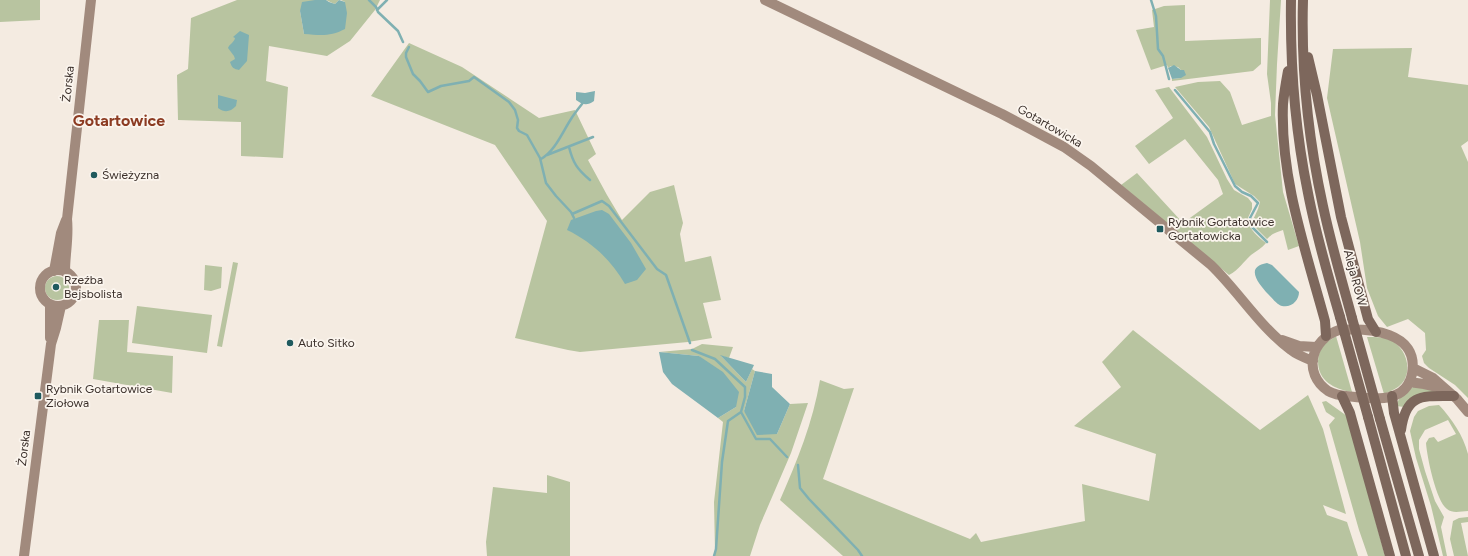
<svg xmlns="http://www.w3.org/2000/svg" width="1468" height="556" font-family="Figtree,sans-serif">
<rect width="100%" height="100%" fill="#f4ebe1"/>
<!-- green -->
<path fill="#b8c4a0" d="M0 0H40V20L0 22Z
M237 0H339L335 4C331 3 329 1 326 0 316 0 308 6 300 11L304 34 345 2 341 0H380L375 10 350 41 327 56 269 46 266 81 288 87 283 158 241 156V122L178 120 177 75 188 69 191 18Z
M1270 0H1281L1277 64 1275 115 1283 192 1299 246 1288 250 1283 230C1277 232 1271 234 1267 239L1256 228 1252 222 1258 209 1260 202 1254 196 1235 184 1209 127 1175 87 1198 82 1220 81 1230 92 1242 125 1271 116V103L1267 74Z
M1185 5V41L1261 38V64L1253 71 1172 81V79L1181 78V70L1178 67 1171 66 1168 68 1167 65 1151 70 1136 30 1154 27 1152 10 1164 6Z
M409 43 462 67 539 118 575 110 596 154 588 160 607 195 622 220 650 192 674 185 683 223 680 234 685 262 711 256 721 300 703 303 712 338 688 342 580 352 568 350 515 338 547 221 495 145 371 96Z
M1412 48 1408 77 1468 85V141L1461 146 1468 162V398L1455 385 1429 368 1424 363 1422 356 1426 350 1425 333 1408 319 1387 327 1378 316 1367 288 1360 242 1327 98 1333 49Z
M1169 87 1207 137 1227 179 1234 190 1248 198 1252 203V209L1247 220C1251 231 1257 236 1266 243 1262 248 1256 251 1251 255 1243 262 1239 270 1229 275L1121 185 1137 173 1183 223 1223 194 1218 180 1185 139 1149 164 1135 146 1173 118 1155 90Z
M233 262 238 263 222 347 217 346Z
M205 265 222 267 221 288 211 291 204 290Z
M45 288a12 12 0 1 1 24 0a12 12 0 1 1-24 0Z
M137 306 212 315 207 353 132 343Z
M99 320H129L127 352 173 356 172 393 93 379Z
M1133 330 1260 430 1308 395 1323 429 1346 514 1323 505 1327 515 1347 522 1358 556H843L780 500C797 461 813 422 820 380L844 389 854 388 823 479 970 539 976 533 981 542 1085 521 1082 484 1149 501 1156 454 1074 426 1121 387 1102 362Z
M1336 336 1352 392C1334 389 1318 381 1318 361 1318 355 1320 350 1323 346 1326 342 1332 339 1336 336Z
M1367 337C1374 337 1382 337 1389 339 1407 347 1415 374 1398 387 1394 390 1388 392 1384 394Z
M702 344 733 347 729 358 721 356 746 382 752 369 755 371 744 411 777 434 790 404 808 403 791 453 760 525 750 556H713L715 551 714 502 723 422 718 418 736 407 699 356 659 352 692 349Z
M1418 385 1439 393 1404 407 1396 406C1399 395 1409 388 1418 385Z
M1326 401 1347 416 1385 556H1368L1359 530 1329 425 1335 418 1326 412 1322 402Z
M1439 405C1452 419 1463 435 1468 454V511C1461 511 1453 514 1447 509 1436 501 1427 457 1426 443L1429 438 1434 437 1438 442 1456 434 1448 420 1425 430 1419 440V449L1425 471 1435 501 1444 517 1441 527 1447 556H1443L1431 506 1416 458 1410 431 1414 417 1418 411 1429 406Z
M547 475 570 482V556H487L486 542 493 487 547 493Z
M1468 517V522L1461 523 1468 556H1454L1450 539 1453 521 1459 518Z"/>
<!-- water -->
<path fill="#7fb0b2" d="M315 0H326L329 2 335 4 339 0 345 2 347 13 345 29C330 37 320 35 304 34L300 11 302 2Z
M240 31 249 35 247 61 239 70C234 69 232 68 230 62L235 59 234 56 228 48C229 44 234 43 235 38L233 37Z
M1174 65 1181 70H1184L1186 75 1181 78 1172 79 1168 68Z
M595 91 594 101C587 106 583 105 576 100V92L585 93Z
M218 95 237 100 236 106C230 112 225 113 218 108Z
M602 210 609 214 631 243 646 269 637 280 625 284C611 260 592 242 567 230L571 220 596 211Z
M1267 263 1272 265 1299 292C1299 300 1292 308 1282 306 1277 305 1272 298 1268 294 1259 284 1244 267 1267 263Z
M659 352 699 356 723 372 739 392 736 407 718 418 672 384 663 372Z
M720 355 754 365 746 382Z
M755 371 772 374V387L790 404 777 434 757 435 744 411Z"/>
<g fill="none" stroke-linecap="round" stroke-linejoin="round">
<!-- stream -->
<path stroke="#7fb0b2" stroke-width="2.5" d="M369 0 376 7 378 12 398 31 403 42
M1151 0 1156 16 1158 49 1163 56 1169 79
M377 10 387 0
M409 47 406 53V57L413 74 420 81 428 92 441 86 469 81 474 77 509 102 515 110 518 120 517 128 519 131 527 135 540 158 546 183 556 196 571 212 574 218
M1175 90 1210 132 1214 144 1235 186 1242 192 1251 196 1258 203 1250 218 1252 227 1267 242
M569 147C573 163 577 169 590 180
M547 155 593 137
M541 159C555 151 562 133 571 119 574 114 578 109 582 104
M572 214 602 201 609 206 657 269 666 275 690 343
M692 350 715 359 745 387V397L741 412 756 439H770L787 457
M798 465 800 488 809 499 858 550 862 556
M714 556 716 549 722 462 728 421 741 412"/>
<!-- secondary -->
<path stroke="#a18a7d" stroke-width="10" d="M765 0 1002 114 1064 147 1091 166 1211 265C1239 292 1259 326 1291 350 1297 355 1305 358 1313 361
M40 288a18 18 0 1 1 36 0a18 18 0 1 1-36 0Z
M54 271 61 233 66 220
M65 272C65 254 69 237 67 219L91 0
M50 304V338
M1339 330C1368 328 1420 331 1412 374 1406 403 1376 399 1355 397 1346 396 1336 396 1328 391 1302 373 1311 339 1339 330Z
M1282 340 1299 346 1316 347
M1413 368 1433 378 1457 399 1468 412
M1409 382 1424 384 1442 388
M24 556 51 344 56 328 61 306"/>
<!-- primary -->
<path stroke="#7d675c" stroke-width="10" d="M1291 0C1290 65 1295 130 1308 193 1316 235 1328 276 1340 317
M1303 0C1301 69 1308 138 1323 206 1331 244 1342 281 1352 318
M1308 57 1317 95 1341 217 1368 319 1376 332
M1288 71C1286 82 1284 93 1283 104 1280 178 1306 251 1325 321L1326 336
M1342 396 1350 413 1390 556
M1392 396 1394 413 1434 556
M1368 417 1406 556
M1380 419 1419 556
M1401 430C1406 393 1422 396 1454 396"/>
<!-- primary-bridge -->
<path stroke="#7d675c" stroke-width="10" d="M1340 317 1368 417
M1352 318 1380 419"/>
</g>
<!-- markers -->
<g fill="#1f5a5e" stroke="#fbf5ee" stroke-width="1.5">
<circle cx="94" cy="175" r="4"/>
<rect x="1156" y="225" width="8" height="8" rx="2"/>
<circle cx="56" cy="287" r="4"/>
<circle cx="290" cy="343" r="4"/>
<rect x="34" y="392" width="8" height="8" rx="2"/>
</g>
<g text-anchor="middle" stroke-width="3.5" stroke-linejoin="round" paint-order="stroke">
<!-- street labels -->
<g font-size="12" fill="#3b302b" stroke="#fbf5ee">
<text transform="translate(68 84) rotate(-84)" y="4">Żorska</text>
<text transform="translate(1050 126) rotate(30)" y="4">Gotartowicka</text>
<text transform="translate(1355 278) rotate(75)" y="4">Aleja ROW</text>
<text transform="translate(24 448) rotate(-83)" y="4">Żorska</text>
</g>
<!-- poi labels -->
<g font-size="12" fill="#3b302b" stroke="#fbf5ee" text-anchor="start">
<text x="102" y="179">Świeżyzna</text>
<text x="1168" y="226">Rybnik Gortatowice<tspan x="1168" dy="14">Gortatowicka</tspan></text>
<text x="64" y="284">Rzeźba<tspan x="64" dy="14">Bejsbolista</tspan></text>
<text x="298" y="347">Auto Sitko</text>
<text x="46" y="393">Rybnik Gotartowice<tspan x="46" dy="14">Ziołowa</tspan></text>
</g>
<!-- district labels -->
<g font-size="16" font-weight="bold" fill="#8c3b22" stroke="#fbf5ee">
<text x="119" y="126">Gotartowice</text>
</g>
</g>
</svg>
